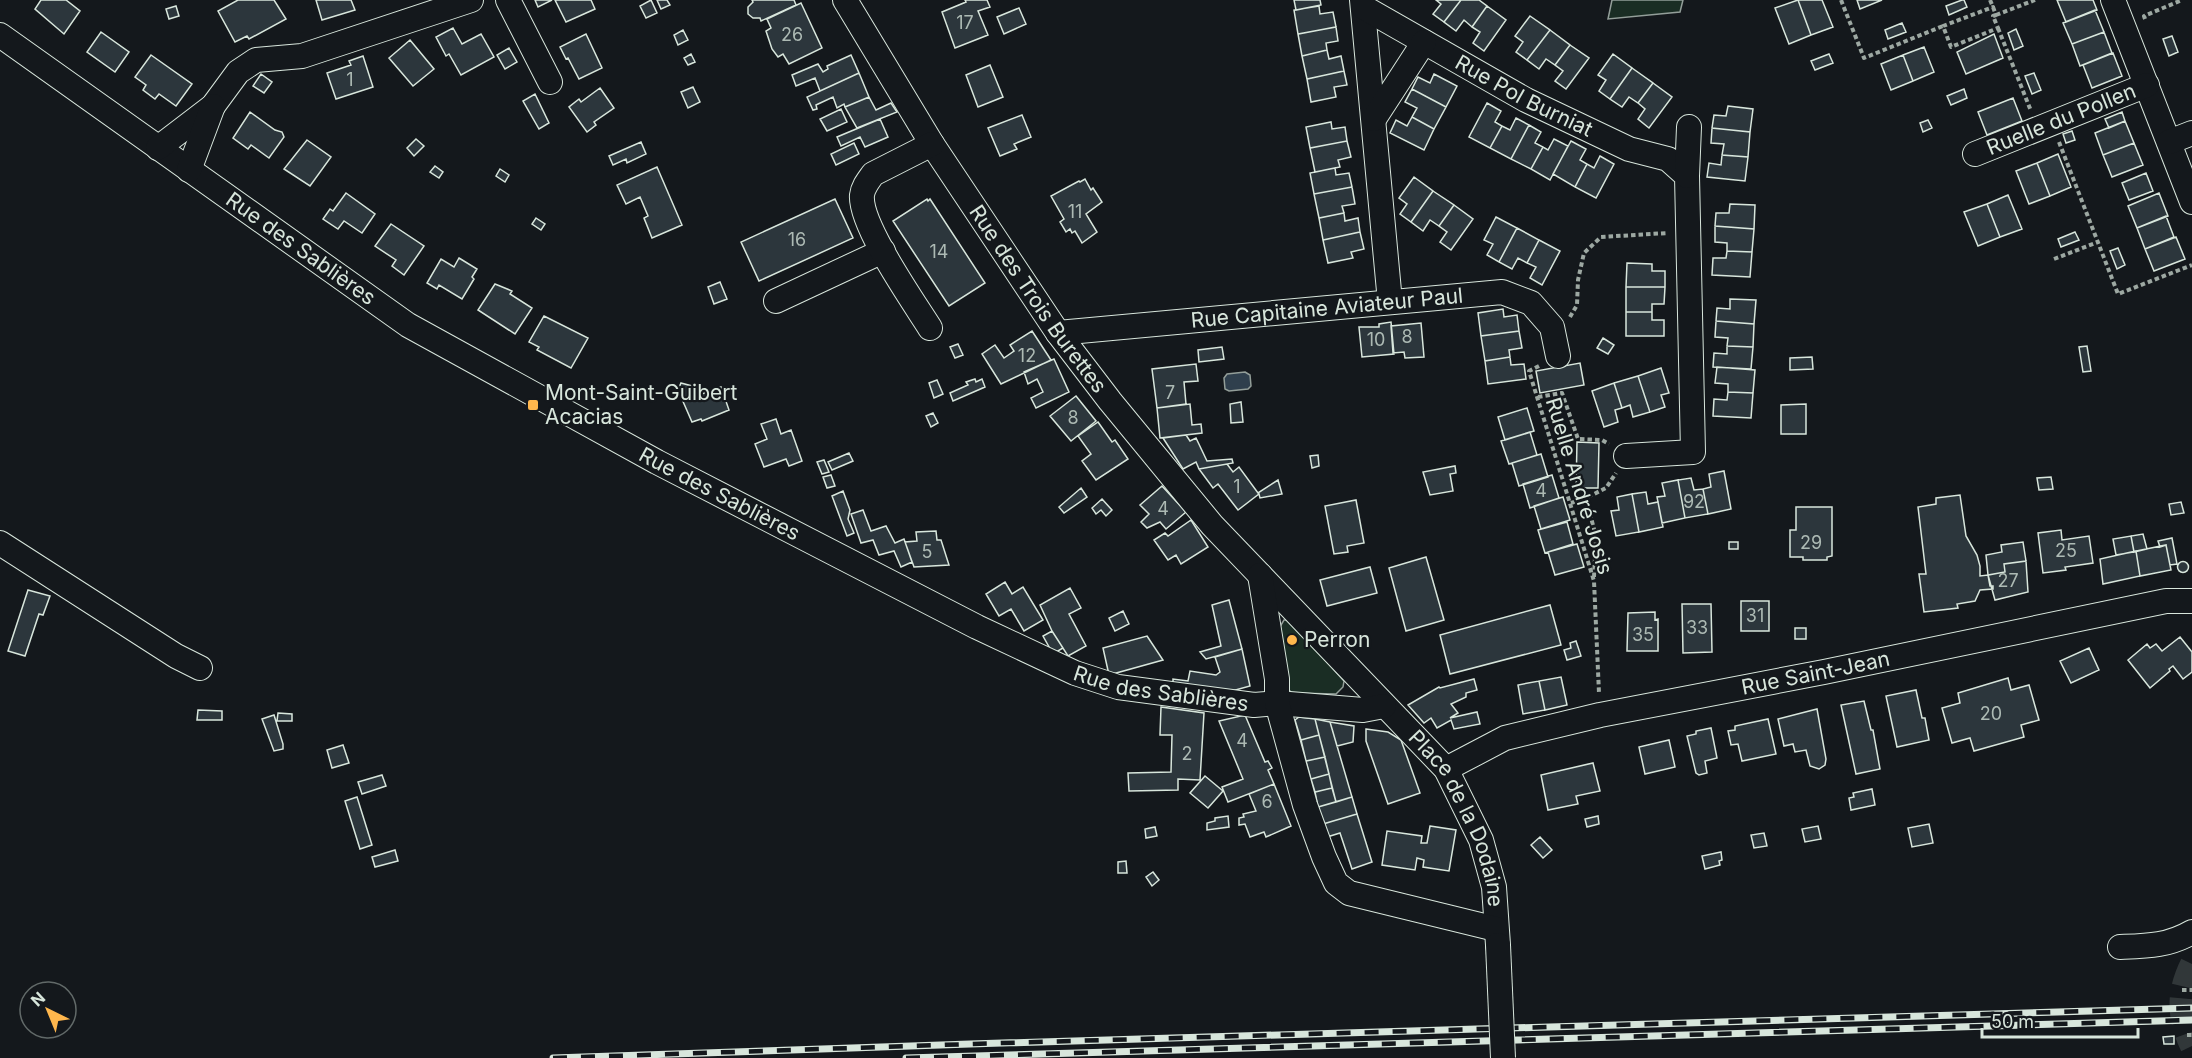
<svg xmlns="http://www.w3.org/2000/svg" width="2192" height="1058" font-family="Inter,sans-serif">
<rect width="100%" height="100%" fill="#14181c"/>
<!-- green -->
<path fill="#1a2d24" stroke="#939e99" stroke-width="1.5" d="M1612 0H1683L1680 12 1608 19Z
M1284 620H1289L1344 681 1343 687 1336 694 1292 693 1289 690 1278 630Z"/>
<!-- water -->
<path fill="#2f3f4d" stroke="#939e99" stroke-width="1.5" d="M1245 372 1250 375 1251 386 1248 389 1229 391 1225 389 1224 378 1227 374Z"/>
<!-- building -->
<path fill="#2c363c" stroke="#d8e6dc" stroke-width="1.5" d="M41 0H66L80 11 64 34 35 9Z
M238 0H274L286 19 249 39 247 36 235 42 218 11Z
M316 0H351L355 10 322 20Z
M535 0H552L538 7Z
M555 0H591L595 9 566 22Z
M651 0 657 13 646 18 640 6Z
M657 0H667L670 5 661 9Z
M752 0H794L796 5 761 21 760 18H753L748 14V7L753 2Z
M965 0H987L990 7 978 11 988 35 955 48 942 12 966 2Z
M1294 0H1320L1321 5 1296 10Z
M1436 0H1461L1444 22 1433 14 1441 4Z
M1461 0H1479L1487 6 1472 27 1464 20 1456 31 1444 22Z
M1798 0H1822L1833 27 1811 35Z
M1798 0 1811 35 1789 44 1775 8Z
M1857 0H1882L1860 9Z
M1962 0H1964L1967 7 1949 15 1946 6Z
M2057 0H2093L2097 10 2066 22Z
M801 3 822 48 789 64 783 54 778 57 772 49 766 31 771 28 767 19Z
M176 6 179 16 169 19 166 9Z
M1319 6 1320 14 1333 12 1336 27 1298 34 1294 10Z
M1487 6 1506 20 1484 51 1473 43 1480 32 1472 27Z
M1019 8 1026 24 1004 34 997 17Z
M2095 10 2104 32 2072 44 2063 23Z
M1530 16 1550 30 1527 60 1516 52 1523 42 1515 36Z
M1902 23 1906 32 1888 39 1885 30Z
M1336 27 1338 41 1326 43 1327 50 1302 56 1298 34Z
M453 28 462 44 481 34 494 57 461 75 449 54 446 56 436 37Z
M2016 29 2023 46 2014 50 2008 33Z
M683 30 688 40 678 45 674 35Z
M1550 30 1570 45 1555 65 1546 59 1539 69 1527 60Z
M101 32 129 52 115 72 87 52Z
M2104 32 2112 53 2080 66 2072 44Z
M586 34 602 68 579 79 568 58 566 59 560 47Z
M1994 34 2003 58 1966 74 1957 52Z
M2172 36 2178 52 2169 56 2163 39Z
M410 40 434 69 413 86 389 58Z
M1570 45 1589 58 1566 89 1555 81 1563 71 1555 65Z
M1924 47 1934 72 1913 81 1903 55Z
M509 48 517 62 505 69 497 55Z
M1327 50 1329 59 1341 56 1344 71 1307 79 1302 56Z
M2113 53 2122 76 2092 88 2083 65Z
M691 54 695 62 688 65 684 58Z
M1613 54 1632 68 1610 99 1599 91 1606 80 1598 75Z
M1829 54 1833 63 1815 70 1811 61Z
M151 55 192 84 176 106 159 94 155 99 143 90 146 85 135 77Z
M851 55 859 73 820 91 815 78 796 86 792 75 818 64 823 72 828 69 827 66Z
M1903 55 1913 81 1891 90 1881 64Z
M363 56 373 87 336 99 327 73 351 65 349 61Z
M990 65 1003 97 978 107 966 75Z
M1632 68 1653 83 1638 103 1629 97 1622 107 1610 99Z
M1344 71 1347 85 1334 87 1336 97 1311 102 1307 79Z
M859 73 869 97 845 107 844 104 837 108 833 97 816 105 817 109 813 110 807 97Z
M2034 73 2041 90 2032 94 2025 76Z
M261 74 272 82 264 93 253 86Z
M1434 74 1457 86 1446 107 1412 89 1418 77 1430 83Z
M1653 83 1672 97 1649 128 1638 119 1645 109 1638 103Z
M693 87 700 102 688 108 681 92Z
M600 88 614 108 594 122 596 125 587 132 569 107 579 99 581 102Z
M1412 89 1446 107 1434 129 1412 117 1417 108 1405 102Z
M1964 89 1967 98 1951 105 1947 96Z
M535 94 549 123 539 129 523 101Z
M869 97 876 110 891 103 897 112 857 128 845 107Z
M2013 98 2022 121 1987 135 1978 112Z
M1487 103 1501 111 1495 122 1502 126 1490 148 1469 137Z
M1728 106 1753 109 1750 132 1712 128 1714 115 1726 116Z
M841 109 847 122 827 131 820 119Z
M250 112 275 130 282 132 284 137 269 158 251 145 248 149 233 138Z
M2122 112 2125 121 2109 128 2105 119Z
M1022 115 1031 137 1014 144 1017 149 1000 156 988 128Z
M1412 117 1434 129 1424 150 1390 133 1396 120 1407 126Z
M1516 118 1529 125 1511 159 1490 148 1502 126 1510 130Z
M880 119 888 137 865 147 860 137 841 146 837 137Z
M1928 120 1932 128 1923 132 1920 123Z
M2125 121 2134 143 2103 155 2095 133Z
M1331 122 1332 129 1345 127 1347 141 1310 148 1306 127Z
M1529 125 1541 132 1535 143 1543 147 1531 169 1511 159Z
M1712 128 1750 132 1748 157 1722 155 1724 144 1711 143Z
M2072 131 2075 140 2066 143 2063 134Z
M416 139 424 146 414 156 407 148Z
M1554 139 1568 146 1550 180 1531 169 1543 147 1548 150Z
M307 140 331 157 310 186 284 169Z
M1347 141 1351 157 1338 160 1340 167 1315 172 1310 148Z
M1571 141 1586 149 1580 160 1587 164 1575 187 1553 174Z
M641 142 646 154 627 163 626 159 613 165 609 156Z
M854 143 859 154 836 165 831 154Z
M2134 143 2143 165 2112 177 2103 155Z
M2058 154 2071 187 2050 196 2037 163Z
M1722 155 1748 157 1745 181 1707 177 1709 163 1721 165Z
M1600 156 1614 164 1596 198 1575 187 1587 164 1594 168Z
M2037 163 2050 196 2029 204 2016 171Z
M435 166 443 172 439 178 430 172Z
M657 167 682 225 652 238 644 218 648 216 640 197 626 204 617 185Z
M1335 168 1336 175 1349 173 1352 187 1314 194 1310 173Z
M500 169 509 175 505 182 496 176Z
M2146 173 2153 191 2129 200 2122 183Z
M1414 177 1433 191 1411 222 1400 214 1407 204 1399 198Z
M1085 179 1091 190 1093 188 1102 202 1086 214 1097 232 1082 243 1075 231 1072 233 1070 229 1066 232 1060 222 1064 219 1051 196 1079 181 1080 182Z
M1352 187 1355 204 1342 206 1344 213 1319 218 1314 194Z
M1433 191 1454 205 1439 226 1430 220 1423 231 1411 222Z
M346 193 375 214 362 233 344 221 338 229 323 219 330 209 333 211Z
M2159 193 2168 216 2137 228 2128 206Z
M2008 195 2022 229 2000 237 1987 204Z
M835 199 853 238 759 281 741 242Z
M927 199 928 201 930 199 985 283 949 306 893 221Z
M1730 204 1755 205 1754 229 1715 226 1716 213H1729Z
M1987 204 2000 237 1978 246 1964 212Z
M1454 205 1473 219 1451 250 1440 242 1447 232 1439 226Z
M1344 213 1345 221 1358 218 1360 232 1323 240 1319 218Z
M2166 216 2174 237 2145 249 2137 228Z
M1496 217 1517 228 1499 262 1487 255 1493 244 1484 240Z
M536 218 545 224 541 230 532 224Z
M391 224 424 246 404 275 392 266 396 260 375 246Z
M1715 226 1754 229 1752 252 1727 251V243L1715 242Z
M1517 228 1539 240 1527 263 1518 258 1512 269 1499 262Z
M1360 232 1364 249 1351 252 1353 258 1328 263 1323 240Z
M2075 232 2079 240 2061 247 2058 239Z
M2176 237 2185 259 2154 271 2145 249Z
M1539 240 1560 251 1542 285 1530 278 1536 267 1527 263Z
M2118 248 2125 265 2117 269 2110 251Z
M1727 251 1752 252 1750 277 1712 275 1713 258H1726Z
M459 258 477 269 472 277 474 279 462 299 439 285 437 289 427 283 441 259 454 267Z
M1627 263 1652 264V271H1665V287H1626Z
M720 282 727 299 714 304 708 287Z
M495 284 512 291 510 294 532 308 515 334 478 310Z
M1626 287H1665L1664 304H1652V312H1626Z
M1730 299 1756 300 1754 324 1716 321 1717 308 1730 309Z
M1503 309 1504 317 1517 315 1519 331 1481 336 1478 313Z
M1626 312H1652V320H1664V336H1626Z
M544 316 588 338 571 368 537 350 539 347 529 342Z
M1716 321 1754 324 1753 347 1727 346 1728 338 1715 337Z
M1391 322 1394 354 1362 357 1359 327H1379V324Z
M1421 323 1424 357 1405 358 1404 352 1393 353 1391 326Z
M1032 331 1051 360 1001 384 982 354 995 345 1004 358 1014 351 1010 345Z
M1519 331 1522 348 1509 350 1510 357 1485 361 1481 336Z
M1603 338 1614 345 1608 354 1597 348Z
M958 344 963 355 955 358 950 347Z
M1727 346 1753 347 1751 369 1713 367 1714 353 1727 354Z
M2087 346 2091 371 2083 372 2079 347Z
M1222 347 1224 359 1199 362 1198 350Z
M1510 357 1511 365 1524 364 1526 379 1488 384 1485 361Z
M1812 357 1813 369 1790 370V358Z
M1054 359 1069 392 1036 408 1031 398 1043 392 1037 379 1028 384 1024 372Z
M1580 363 1584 385 1540 393 1536 371Z
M1196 364 1198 381 1184 382 1186 404 1157 408 1152 369Z
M1717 367 1755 370 1753 393 1728 392V384L1715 383Z
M1661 368 1669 393 1661 395 1665 407 1650 412 1638 376Z
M1638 376 1650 412 1633 417 1630 405 1622 408 1614 383Z
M975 379 976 382 982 379 985 387 953 401 950 393 968 385 966 382Z
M937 380 943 394 934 398 929 383Z
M681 383 692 386 696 396 721 387 729 410 702 421 701 419 692 422 678 390Z
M1614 383 1622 408 1615 410 1618 422 1604 427 1592 391Z
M1728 392 1753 393 1751 418 1713 416 1714 399 1727 400Z
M1076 396 1096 421 1071 441 1050 416Z
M1241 402 1243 422 1231 423 1230 404Z
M1190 404 1192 425 1201 424 1202 433 1160 438 1157 408Z
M1806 404V434H1781V405Z
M1527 408 1534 431 1505 440 1498 417Z
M933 413 938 423 931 427 926 416Z
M776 419 781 434 791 430 802 461 789 466 786 459 764 467 755 444 767 439 761 424Z
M1098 422 1112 442 1115 440 1128 459 1096 480 1082 461 1091 454 1078 436Z
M1530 432 1537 455 1509 464 1501 441Z
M1186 435 1190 441 1196 438 1207 461 1232 459 1233 463 1199 469 1196 462 1183 469 1163 438Z
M1577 442 1599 443 1598 488H1576Z
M849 453 853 461 832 470 828 462Z
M1541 454 1548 477 1519 486 1512 463Z
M1318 455 1319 466 1312 468 1310 456Z
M824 460 829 472 822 474 817 462Z
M1227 464 1233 472 1239 467 1258 493 1278 480 1282 494 1260 498 1259 494 1238 510 1218 484 1213 488 1199 469Z
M1455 466 1456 473 1450 474 1453 491 1430 495 1423 472Z
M1724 471 1731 509 1708 514 1703 489 1711 487 1709 474Z
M831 475 835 486 827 488 823 477Z
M1552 475 1559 498 1530 508 1523 484Z
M2051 477 2053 489 2039 490 2037 478Z
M1691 478 1694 490 1703 489 1708 514 1685 518 1678 480Z
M1678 480 1685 518 1662 523 1657 497 1665 496 1662 483Z
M1162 486 1186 512 1166 529 1160 522 1147 528 1141 522 1149 514 1140 505Z
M1081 488 1087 497 1064 513 1059 507Z
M843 491 850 510 848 519 854 533 847 536 832 496Z
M1646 492 1648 504 1658 502 1663 527 1639 532 1632 494Z
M1632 494 1639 532 1616 536 1611 511 1619 510 1617 497Z
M1960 495 1966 536 1977 555 1980 566V576L1988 575 1990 586H1993V589L1980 590 1975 601 1957 604 1958 608 1924 612 1919 574H1926L1918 507 1936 504V498Z
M1563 497 1570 520 1541 529 1534 506Z
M1102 499 1112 510 1106 516 1101 510 1096 514 1092 508Z
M1356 500 1364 543 1347 546 1348 552 1334 554 1325 506Z
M2181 502 2184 513 2171 515 2169 504Z
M1796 507H1832V556L1827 557V560H1803V557H1790V530H1796Z
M863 510 871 531 886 526 895 543 904 539 912 562 901 567 894 551 879 555 873 540 861 543 851 514Z
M1191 520 1208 547 1181 564 1176 555 1168 560 1154 540 1165 533 1168 536Z
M1567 522 1573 544 1545 553 1538 530Z
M2061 530 2062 540 2089 536 2093 563 2065 567 2066 570 2043 573 2038 533Z
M936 531 937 540H941L949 565 914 567 905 542 917 541 916 532Z
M2143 534 2147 549 2134 552 2131 536Z
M2131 536 2134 552 2116 555 2113 539Z
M2172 538 2177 564 2170 565 2166 545 2160 547 2158 541Z
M1729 542H1738V549H1729Z
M2023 542 2026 561 2004 564 2005 572 1988 575 1986 555 2002 552 2001 545Z
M1577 544 1584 567 1555 575 1548 552Z
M2166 545 2171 570 2140 576 2136 551Z
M2136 551 2140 576 2103 584 2100 559Z
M1426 557 1444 620 1406 631 1389 568Z
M2026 561 2028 592 1995 600 1988 575 2005 572 2004 564Z
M2177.5 567a5.5 5.5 0 1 1 11 0a5.5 5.5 0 1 1-11 0Z
M1370 567 1377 593 1327 606 1320 580Z
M1005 582 1012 594 1023 587 1043 620 1024 631 1011 609 999 616 986 594Z
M1070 588 1081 608 1069 614 1086 646 1068 656 1052 631 1040 605Z
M28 590 50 596 43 615 39 614 25 656 8 651Z
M1229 600 1242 649 1206 659 1200 652 1221 646 1212 605Z
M1741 601H1769V631H1741Z
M1682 604H1711L1712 652 1683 653Z
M1550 605 1561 645 1450 674 1440 635Z
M1123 611 1129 624 1115 631 1109 618Z
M1655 612V620L1658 619V651H1627L1628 613Z
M1795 628H1806V639H1795Z
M1052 631 1063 648 1053 654 1043 636Z
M1147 636 1163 660 1109 675 1103 648Z
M2180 637 2192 652V672L2183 679 2173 666 2169 669 2170 671 2150 688 2128 660 2147 644 2150 648 2156 644 2162 651Z
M1576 641 1581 656 1567 660 1564 650 1571 648 1570 643Z
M2089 648 2099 670 2071 683 2060 661Z
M1242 649 1250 686 1221 694 1173 684V679L1188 681 1190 671 1216 675 1220 672 1215 657Z
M1561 677 1567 705 1545 710 1539 681Z
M2008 678 2011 690 2029 685 2039 720 2021 725 2024 737 1974 751 1970 738 1952 743 1942 708 1960 703 1958 693Z
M1474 679 1477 690 1466 693V697L1451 704 1458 713 1450 718 1477 712 1480 724 1454 729 1451 720 1437 728 1431 718 1424 723 1408 705 1439 687 1440 688Z
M1539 681 1545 710 1523 714 1518 685Z
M1916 690 1922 718H1925L1929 740 1897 747 1886 696Z
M1864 701 1871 730H1873L1880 769 1856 774 1841 705Z
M1161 707 1204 713 1200 780 1178 779V790L1129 791 1128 773 1171 772 1172 735H1160Z
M1817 709 1826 759 1825 765 1819 769 1810 766 1806 750 1795 752 1793 744 1784 746 1778 719Z
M198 710 222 711V720H197Z
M278 713 292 714V721H277Z
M274 715 283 744V749L274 751 262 719Z
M1245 715 1265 762 1268 761 1272 768 1268 770 1274 784 1228 802 1222 787 1243 779 1219 721Z
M1299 717 1315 719 1319 735 1301 740 1295 720Z
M1315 719 1330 722 1352 797 1336 802Z
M1768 719 1776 754 1742 761 1738 744 1731 745 1728 731 1735 730V726Z
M1330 722 1354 726 1353 742 1337 746Z
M1711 728 1717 758 1705 761 1707 773 1699 775 1696 773 1687 736 1696 734V731Z
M1366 729 1388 732 1401 740 1420 793 1388 804 1366 741Z
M1319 735 1325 757 1306 761 1301 740Z
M1669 740 1675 767 1645 774 1639 747Z
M343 745 349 763 332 768 327 750Z
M1325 757 1329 774 1311 779 1306 761Z
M1593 763 1600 791 1576 796 1578 804 1548 810 1541 775Z
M1329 774 1332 788 1315 792 1311 779Z
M382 775 386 786 362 794 358 782Z
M1205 776 1223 791 1208 808 1190 793Z
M1274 784 1291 826 1266 837 1264 832 1250 837 1245 824 1239 825V818L1244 817 1243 814 1256 811 1249 794Z
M1332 788 1336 802 1318 807 1315 792Z
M1872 789 1875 805 1851 810 1849 798 1854 797 1853 793Z
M357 797 372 845 360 849 345 801Z
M1352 797 1357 814 1323 824 1318 807Z
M1357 814 1372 862 1352 869 1340 833 1327 837 1323 824Z
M1228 816 1229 827 1207 830V823L1215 821V818Z
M1598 816 1599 824 1587 827 1585 819Z
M1929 824 1933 843 1912 847 1908 828Z
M1430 826 1456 830 1449 871 1423 867 1424 860 1417 858 1415 870 1382 865 1387 831 1422 836 1421 843H1427Z
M1818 826 1821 839 1805 842 1802 829Z
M1155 827 1157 836 1146 838 1145 829Z
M1764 833 1767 846 1754 848 1751 835Z
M1540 837 1552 850 1543 858 1531 845Z
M395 850 398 861 375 867 372 857Z
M1721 852 1722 860 1719 861 1720 865 1705 869 1702 856Z
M1126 861 1127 873H1118V862Z
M1153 872 1159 880 1152 886 1146 877Z
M2174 1036V1044H2164L2163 1037Z"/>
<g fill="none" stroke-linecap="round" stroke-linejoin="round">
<!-- minor-tunnel -->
<path stroke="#313739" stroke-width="24" stroke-dasharray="24 12" stroke-linecap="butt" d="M2192 964C2178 992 2178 1017 2192 1046"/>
<!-- minor casing -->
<g stroke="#d8e6dc" stroke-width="26">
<g id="minor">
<path d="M508 0 550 82"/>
<path id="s1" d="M845 0 932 144 1058 333 1110 401 1212 525 1446 769 1481 840 1494 887 1498 945"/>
<path d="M1362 0 1390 302"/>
<path d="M2113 0 2192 202"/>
<path id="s2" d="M1363 7 1526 100 1629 149 1668 159 1687 176 1693 452 1626 456"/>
<path id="s3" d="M0 35 408 325 657 462 977 627 1075 673 1118 687 1254 705 1277 703 1363 710 1384 706"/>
<path d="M1374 119 1424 42"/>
<path d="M2169 142 2192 133"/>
<path d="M158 148 213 106 238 72 256 60 302 56 471 0"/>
<path id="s4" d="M1975 154 2147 85"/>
<path d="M189 170 213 106"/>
<path d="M1687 176 1689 127"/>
<path d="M776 301 883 251"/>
<path d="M930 328C913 301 859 224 862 195 863 187 868 181 873 174L932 144"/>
<path id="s5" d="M1058 333 1502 292 1531 303 1552 327 1558 356"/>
<path d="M0 543 176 656 200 668"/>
<path d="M1260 575 1277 679V703L1305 805 1324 857 1336 883 1349 893 1496 929"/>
<path id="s6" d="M1446 769 1505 738 1600 715 1824 672 2166 601H2192"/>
<path d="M2120 947C2147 946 2168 946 2192 932"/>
</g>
</g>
<!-- path -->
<path stroke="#9da8a2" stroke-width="4" stroke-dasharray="4.5 3" stroke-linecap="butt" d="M1841 0 1864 58 1943 26
M1990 0 1993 7
M1993 7 1996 15 1993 16 1998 28 1951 47 1943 26Z
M1996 15 2035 0
M2145 19 2144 16 2182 0
M1998 28 2031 111
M2059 142 2118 294 2192 265
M2054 259 2098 242
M1570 317 1577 305 1578 280 1584 253 1601 237 1668 233
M1539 366 1529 371 1594 581 1599 693
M1538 397 1562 393 1578 439 1602 440 1609 444
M1571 503 1586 498
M1594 577 1596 537 1586 498 1606 488 1616 473
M2182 990H2192
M2187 1035H2192"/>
<!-- minor -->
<use href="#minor" stroke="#14181c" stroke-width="24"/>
<!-- rail casing -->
<g stroke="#d8e6dc" stroke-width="7">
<path id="rail" d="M553 1058 970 1044 2192 1008
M906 1058 2192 1020"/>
</g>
<!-- rail -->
<use href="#rail" stroke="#14181c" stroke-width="4.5" stroke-dasharray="14" stroke-linecap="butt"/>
<!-- minor-bridge casing -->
<g stroke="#d8e6dc" stroke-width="26" stroke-linecap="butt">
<path id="minor-bridge" d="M1498 945 1503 1058"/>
</g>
<!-- minor-bridge -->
<use href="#minor-bridge" stroke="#14181c" stroke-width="24"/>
</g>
<!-- markers -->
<g fill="#ffb74d" stroke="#14181c" stroke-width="2">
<rect x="527" y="399" width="12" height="12" rx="3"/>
<circle cx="1292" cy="640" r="6"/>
</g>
<g text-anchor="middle" stroke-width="4.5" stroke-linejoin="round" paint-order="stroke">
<!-- number labels -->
<g font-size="18" fill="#adbab4">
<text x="965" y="29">17</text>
<text x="792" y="41">26</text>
<text x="350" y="86">1</text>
<text x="1075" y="218">11</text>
<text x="797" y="246">16</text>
<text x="939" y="258">14</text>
<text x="1407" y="343">8</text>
<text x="1376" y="346">10</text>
<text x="1027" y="362">12</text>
<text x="1170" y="399">7</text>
<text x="1073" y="424">8</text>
<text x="1237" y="493">1</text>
<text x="1541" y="497">4</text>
<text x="1694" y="508">92</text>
<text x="1163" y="515">4</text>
<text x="1811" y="549">29</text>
<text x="2066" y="557">25</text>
<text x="927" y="558">5</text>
<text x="2008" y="587">27</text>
<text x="1755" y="622">31</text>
<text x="1697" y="634">33</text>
<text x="1643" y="641">35</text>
<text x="1991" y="720">20</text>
<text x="1242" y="747">4</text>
<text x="1187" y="760">2</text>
<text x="1267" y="808">6</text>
</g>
<!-- street labels -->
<g font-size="21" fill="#d8e6dc" stroke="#14181c">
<text dy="7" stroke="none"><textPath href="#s2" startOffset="184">Rue Pol Burniat</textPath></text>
<text dy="7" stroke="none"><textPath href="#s4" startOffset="93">Ruelle du Pollen</textPath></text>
<text dy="7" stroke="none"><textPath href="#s3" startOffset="369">Rue des Sablières</textPath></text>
<text dy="7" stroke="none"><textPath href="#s1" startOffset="356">Rue des Trois Burettes</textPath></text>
<text dy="7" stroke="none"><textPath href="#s5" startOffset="270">Rue Capitaine Aviateur Paul</textPath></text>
<text transform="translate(1579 486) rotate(73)" y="7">Ruelle André Josis</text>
<text dy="7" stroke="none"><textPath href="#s3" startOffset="855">Rue des Sablières</textPath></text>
<text dy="7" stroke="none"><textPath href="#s6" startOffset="384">Rue Saint-Jean</textPath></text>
<text dy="7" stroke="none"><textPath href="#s3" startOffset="1341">Rue des Sablières</textPath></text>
<text dy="7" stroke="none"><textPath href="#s1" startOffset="1029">Place de la Dodaine</textPath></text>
</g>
<!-- poi labels -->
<g font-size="21" fill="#d8e6dc" stroke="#14181c" text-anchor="start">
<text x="545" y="400">Mont-Saint-Guibert<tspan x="545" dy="24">Acacias</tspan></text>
<text x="1304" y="647">Perron</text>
</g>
</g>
<!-- north arrow -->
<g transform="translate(48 1010) rotate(317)"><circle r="28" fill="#14181c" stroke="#626a69" stroke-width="1.5"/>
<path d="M0-4.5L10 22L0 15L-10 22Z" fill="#ffb74d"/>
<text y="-9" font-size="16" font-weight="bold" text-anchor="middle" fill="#d8e6dc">N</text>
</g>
<!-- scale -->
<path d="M1982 1028v9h156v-9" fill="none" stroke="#d8e6dc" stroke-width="3"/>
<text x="1991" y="1028" font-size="18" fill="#d8e6dc" stroke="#14181c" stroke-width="4.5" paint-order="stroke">50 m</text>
</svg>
